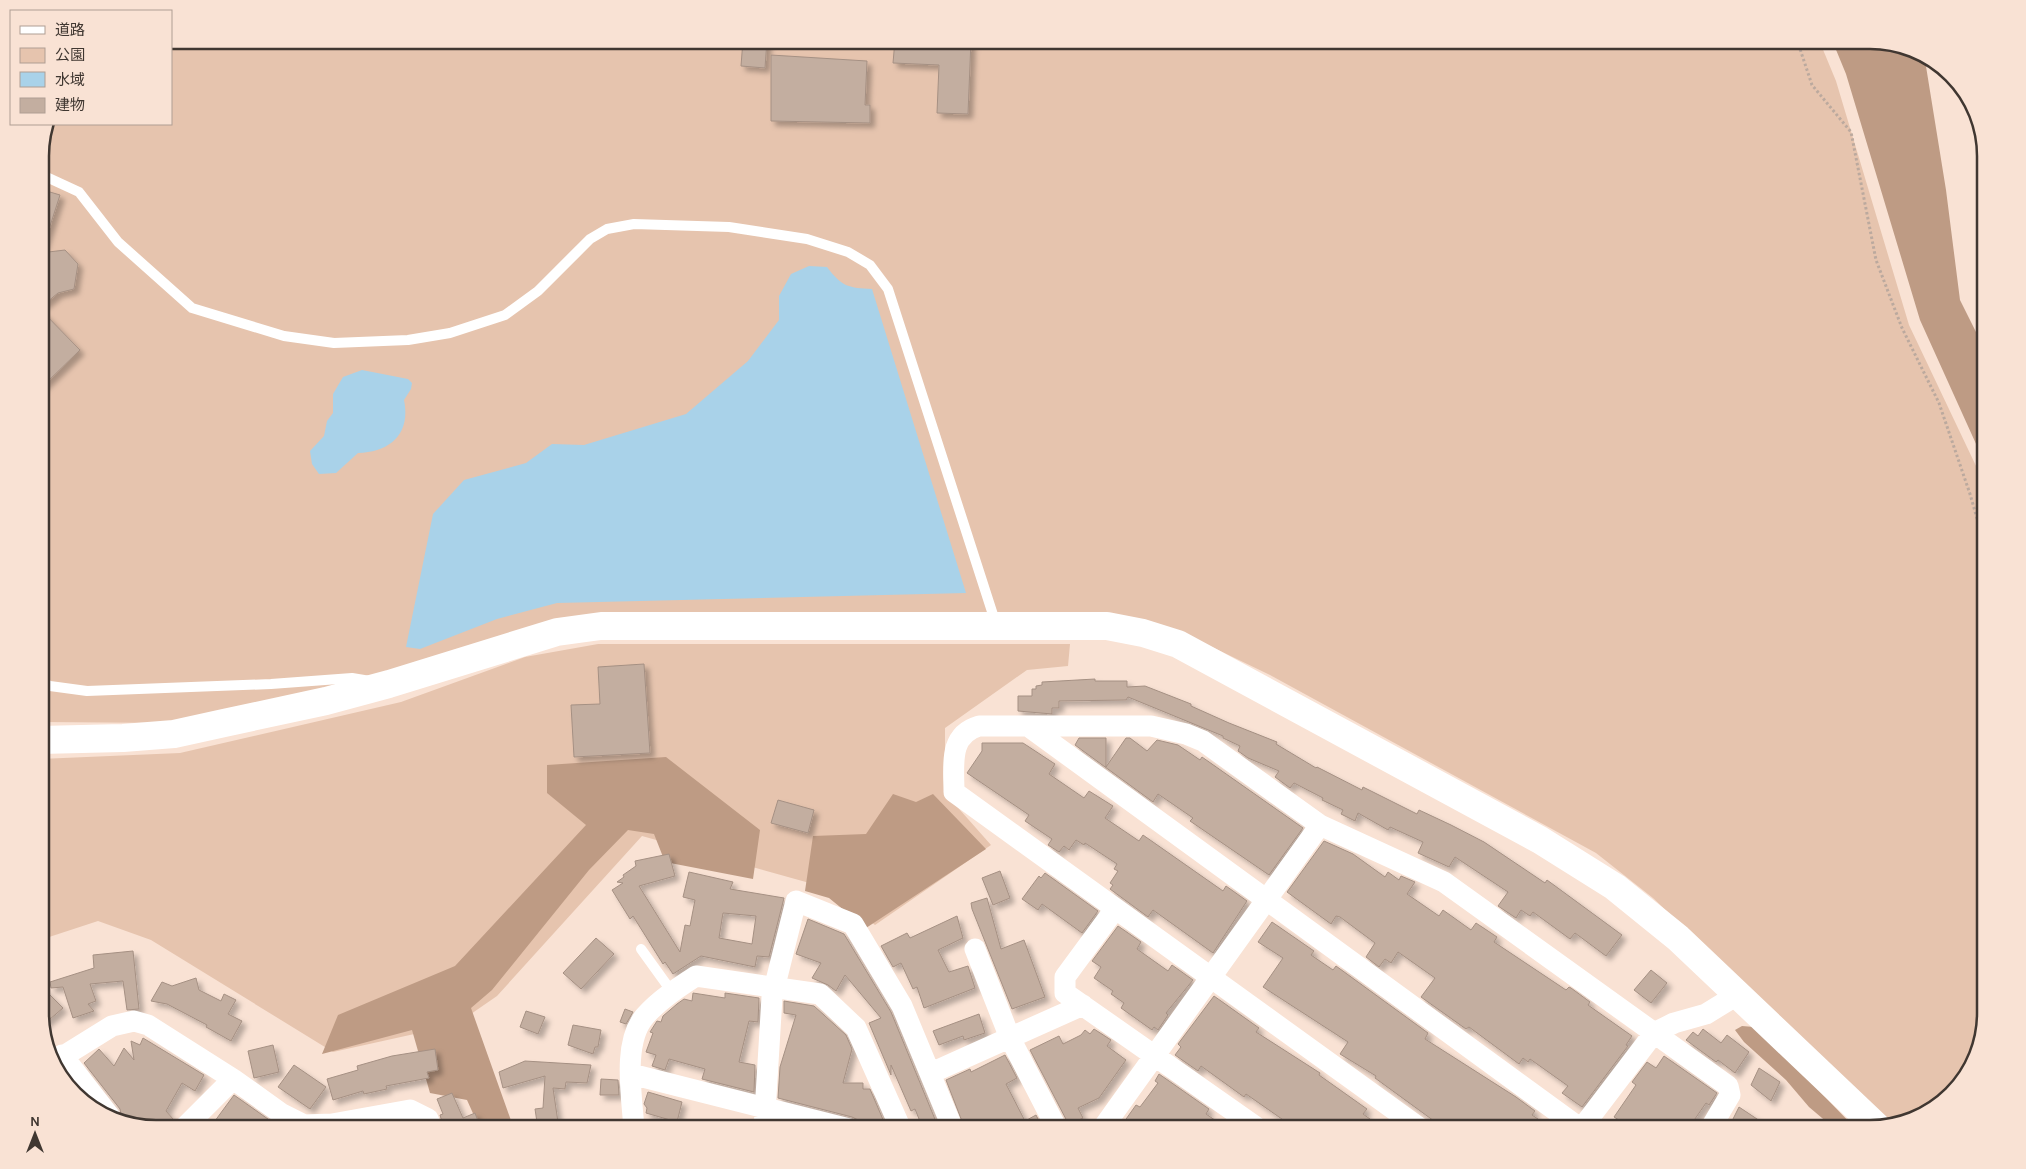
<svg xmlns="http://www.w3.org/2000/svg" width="2026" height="1169" font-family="Karla,'Noto Sans JP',sans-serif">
<defs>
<filter id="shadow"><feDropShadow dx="4.5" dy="4.5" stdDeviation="2.5" flood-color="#0004"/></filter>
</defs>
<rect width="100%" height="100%" fill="#f9e2d4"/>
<!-- green -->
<path fill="#e6c4ae" d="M171 40H1819L1836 81 1909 325 1986 487V1013L1971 1071 1928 1113 1888 1124 1653 898 1596 853 1270 675 1183 633 616 616 325 690 173 723 40 722V149L46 124H171Z
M598 644H1070L1068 666 1027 670 945 728V793L991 845 875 925 831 889 642 836 497 996 455 1025 333 1052 151 940 98 921 40 940V759L180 753 401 702 525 657Z"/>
<!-- forest -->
<path fill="#be9b84" d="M1832 40H1870L1924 54 1946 190 1960 300 1979 338 1986 341V466L1920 320 1846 74Z
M666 757 760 830 753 879 665 862 654 834 628 830 589 870 492 990 471 1008 514 1129H480L467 1100 430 1093 412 1030 322 1054 338 1015 455 966 586 825 547 793V765Z
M893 794 916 802 933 794 986 849 866 928 829 898 805 891 813 836 866 834Z
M1742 1026 1754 1027 1769 1039 1856 1129H1835L1809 1107 1786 1080 1744 1042 1735 1030Z"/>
<!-- water -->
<path fill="#a9d2e9" d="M809 266 827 267C842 287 849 288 872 289L966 593 557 603 497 619 420 649 406 647 433 514 464 480 526 463 552 444 584 445 686 414 748 361 779 320V296L791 274Z
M362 370 408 379 412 383 411 389 404 400C411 434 390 452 358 453L336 473 319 474 312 464 310 451 324 436 327 421 333 413V394L343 377Z"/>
<!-- building -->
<path fill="#c3aea0" stroke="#a59083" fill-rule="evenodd" filter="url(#shadow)" d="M743 40H767L765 68 741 66Z
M895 40H971L968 114 937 113 939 65 893 63Z
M771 55 867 61 865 105H870V123L771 121Z
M40 189 60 195 43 248H40Z
M65 250 78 264 74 289 58 293 40 308V253Z
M40 309 80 350 40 389Z
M644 664 650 753 574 757 571 705 600 704 598 667Z
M1095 679V681H1127V687L1145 686 1191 704V706L1229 723 1277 742 1276 744 1316 768 1317 767 1362 790 1363 787 1417 814 1419 810 1451 825 1484 842 1545 883 1547 880 1622 935 1606 956 1575 933 1570 939 1533 912 1530 916 1521 910 1516 918 1498 906 1508 892 1455 857 1449 867 1418 853 1423 842 1390 827 1388 830 1358 813 1355 821 1341 814 1343 810 1322 800 1323 798 1294 783 1290 788 1275 777 1279 771 1248 758 1238 751 1240 746 1223 738V736L1128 697 1126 700 1059 701V708H1052V714L1018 711V696H1032V689H1036V686L1042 685V682Z
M1079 738H1106V767L1126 738H1130L1147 751 1157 740 1178 745 1200 760 1202 757 1303 828 1269 875 1190 821 1193 818 1158 794 1153 802 1075 745Z
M982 743H1023L1055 764 1049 774 1084 798 1089 791 1113 806 1105 818 1139 841 1143 835 1223 891 1226 886 1247 901 1213 953 1153 910 1148 917 1110 889 1113 885 1110 883 1118 871 1114 869 1117 864 1085 843 1084 845 1076 840 1069 850 1064 846 1059 852 1048 845 1052 839 1025 821 1029 815 967 773 982 751Z
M778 800 814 810 808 833 771 823Z
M1324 841 1353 854 1385 877 1388 872 1399 880 1401 876 1415 882 1407 894 1439 916 1443 910 1471 930 1476 923 1497 937 1494 942 1566 990 1569 987 1571 988 1590 1002 1588 1005 1632 1036 1626 1045 1628 1046 1582 1107 1562 1093 1568 1086 1530 1059 1528 1062 1523 1058 1519 1064 1469 1027 1466 1029 1421 997 1435 978 1398 952 1391 963 1385 959 1379 967 1366 957 1375 943 1340 917 1336 916 1331 924 1287 892Z
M669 854 675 876 639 886 680 952 685 925 690 926 695 900 683 897 689 872 733 882 730 889 784 898 769 957 757 956 755 967 701 956 673 974 665 962 663 964 633 916 630 919 612 890 623 883 617 882 624 877 623 875 636 866 635 861ZM723 913 756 916 752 944 719 938Z
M1000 871 1010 898 993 905 982 878Z
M1045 873 1098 911 1082 933 1042 904 1038 910 1022 899 1039 876 1041 878Z
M987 898 1001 949 1024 940 1045 997 1012 1009 972 909 971 903Z
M957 916 963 938 938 950 949 972 968 966 975 988 924 1008 917 987 913 989 901 963 893 967 881 946 907 933 910 938Z
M808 919 844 934 891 1012 939 1129H923L915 1109 911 1111 891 1065V1075L869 1023 881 1018 845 975 836 991 828 985 812 978 821 963 796 954Z
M1272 922 1314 951 1311 955 1333 970 1336 966 1428 1033 1425 1039 1516 1097 1535 1111 1532 1115 1553 1129H1460L1450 1122 1445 1129 1375 1078 1376 1076 1340 1054 1348 1042 1263 987 1283 958 1258 942Z
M1118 926 1141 942 1137 949 1168 971 1172 965 1193 980 1166 1013 1168 1015 1158 1030 1154 1027 1152 1030 1121 1008 1124 1003 1111 994 1113 991 1094 978 1101 967 1092 961Z
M596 938 614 954 581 989 563 973Z
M133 951 139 1009 127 1010 123 981 90 984 96 1001 88 1004 94 1011 73 1018 63 987 51 988 50 982 94 968 93 955Z
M1651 970 1667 983 1651 1003 1634 990Z
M196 978 199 990 221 1001 224 994 236 1000 228 1014 242 1021 231 1041 206 1027 207 1025 167 1004 151 1001 162 982 172 986Z
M40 985 63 1008 42 1026 40 1020Z
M693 993 725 998V993L759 998 758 1022 749 1021 739 1062 755 1065 754 1092 702 1079 705 1069 669 1059 665 1070 652 1066 656 1055 646 1052 653 1033 650 1032 657 1021 661 1022 663 1016 677 1004 684 999 692 1001Z
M1214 996 1259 1028 1256 1032 1320 1073 1319 1075 1367 1109 1363 1114 1370 1119 1362 1129H1286L1289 1124 1246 1094 1244 1097 1201 1066 1198 1071 1175 1055 1181 1047 1178 1044Z
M784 1001 814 1006 846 1035 852 1049 843 1083H863V1089H870L887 1129H861L858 1120 852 1117 778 1098 780 1067 796 1015 784 1013Z
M625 1009 633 1012 626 1024 620 1022Z
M526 1011 545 1017 538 1034 520 1027Z
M979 1014 985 1033 964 1040 963 1036 939 1045 933 1031Z
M573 1025 601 1030 598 1047H595L593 1054 568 1045Z
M1094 1029 1111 1040 1107 1046 1126 1060 1099 1098 1078 1108 1083 1118 1069 1125 1030 1050 1059 1036 1063 1044 1081 1035 1085 1030 1090 1034Z
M1703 1029 1721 1043 1727 1035 1749 1052 1735 1073 1718 1060 1716 1062 1686 1040 1693 1032 1698 1036Z
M143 1038 204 1075 195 1091 182 1083 166 1111 174 1120 171 1129H156L122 1120 120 1109 84 1063 99 1049 114 1066 124 1048 134 1060 131 1041 140 1045Z
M273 1045 279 1072 254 1078 248 1051Z
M435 1049 438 1070 427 1072 429 1078 386 1086 387 1089 364 1094 363 1091 333 1100 327 1079 358 1070 357 1066 392 1056Z
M1005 1055 1017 1078 1006 1084 1025 1121 1036 1115 1043 1129H965L946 1080 970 1069 971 1072Z
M1664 1056 1717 1093 1709 1105 1706 1103 1688 1129H1633L1614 1117 1636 1085 1632 1082 1647 1062 1656 1068Z
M525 1061 591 1065 587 1083 566 1082 565 1089 553 1088 559 1129H538L535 1109 543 1108 545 1076 503 1088 499 1072Z
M294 1065 326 1087 310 1109 278 1087Z
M1759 1068 1780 1082 1771 1101 1751 1085Z
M1159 1074 1209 1109 1206 1114 1228 1129H1119L1136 1105 1140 1107 1158 1083 1155 1081Z
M601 1079 618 1080 619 1095H600Z
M648 1092 682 1102 677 1122 646 1113 647 1108 644 1104Z
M452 1093 463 1118 475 1113 481 1129H444L440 1115 443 1114 437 1099Z
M234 1095 275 1124 284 1129H209Z
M1739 1107 1772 1129H1728Z"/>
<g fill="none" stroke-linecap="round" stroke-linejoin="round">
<!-- path -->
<path stroke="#bba99e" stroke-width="3" stroke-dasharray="2.5 2.5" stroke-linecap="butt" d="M1797 40 1812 85 1851 132 1876 260 1902 328 1939 403 1970 494 1986 550"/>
<!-- lane -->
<path stroke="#fff" stroke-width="10" d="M40 174 79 192 118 242 192 308 284 336 334 343 408 340 450 333 505 315 538 291 590 239 607 229 634 224 729 227 807 239 848 252 870 265 888 289 996 624
M40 682 50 686 87 691 271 684 352 678 370 681
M641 949 672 992"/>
<!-- street -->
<path stroke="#fff" stroke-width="21" d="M1028 726 1581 1129
M1115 909 1065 977V993L1259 1129
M975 949 1010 1038 1057 1129
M62 1055 110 1117
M54 1062 112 1026 134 1021 148 1025 233 1079 282 1114 304 1125 332 1124 410 1110 428 1119 432 1129
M931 1073 1083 1005
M631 1074 849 1129
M183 1129 233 1079
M634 1129C632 1097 622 1042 645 1016 659 1000 679 987 696 976L820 994 856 1028 901 1129
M764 1129 772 997 796 901 853 924 902 1006 953 1129
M1102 1129 1320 825
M1421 1129 954 792C954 766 948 735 979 726H1151L1186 734 1203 741 1320 825 1444 882 1728 1086 1730 1095 1710 1129
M1581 1129 1654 1033 1674 1023 1706 1014 1737 995"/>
<!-- secondary -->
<path stroke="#fff" stroke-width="28" d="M40 740 123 738 174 734 224 723 326 701 389 684 557 632 601 626H1107L1143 633 1178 644 1540 840 1615 887 1678 938 1877 1127"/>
</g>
<!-- crop -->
<path d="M0 0H2026V1169H0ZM156 49H1870A107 107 0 0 1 1977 156V1013A107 107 0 0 1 1870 1120H156A107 107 0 0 1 49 1013V156A107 107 0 0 1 156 49Z" fill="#f9e2d4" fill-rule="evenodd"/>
<path fill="none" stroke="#403731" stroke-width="2.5" d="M156 49H1870A107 107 0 0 1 1977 156V1013A107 107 0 0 1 1870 1120H156A107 107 0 0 1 49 1013V156A107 107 0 0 1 156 49Z"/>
<!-- legend -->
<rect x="10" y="10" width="162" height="115" fill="#f9e2d4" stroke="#af9e93"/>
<rect x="20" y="26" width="25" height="8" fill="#ffffff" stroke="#af9e93"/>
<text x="55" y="35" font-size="15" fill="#403731">道路</text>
<rect x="20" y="48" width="25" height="15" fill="#e6c4ae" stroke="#af9e93"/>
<text x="55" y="60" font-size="15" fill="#403731">公園</text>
<rect x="20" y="72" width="25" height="15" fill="#a9d2e9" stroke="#af9e93"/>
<text x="55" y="85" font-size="15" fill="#403731">水域</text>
<rect x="20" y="98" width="25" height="15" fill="#c3aea0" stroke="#af9e93"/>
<text x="55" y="110" font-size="15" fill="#403731">建物</text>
<!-- north arrow -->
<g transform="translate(35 1134)" stroke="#f9e2d4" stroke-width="4" paint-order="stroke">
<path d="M0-4L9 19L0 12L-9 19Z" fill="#403731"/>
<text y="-8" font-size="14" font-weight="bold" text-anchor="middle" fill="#403731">N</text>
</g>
</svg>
